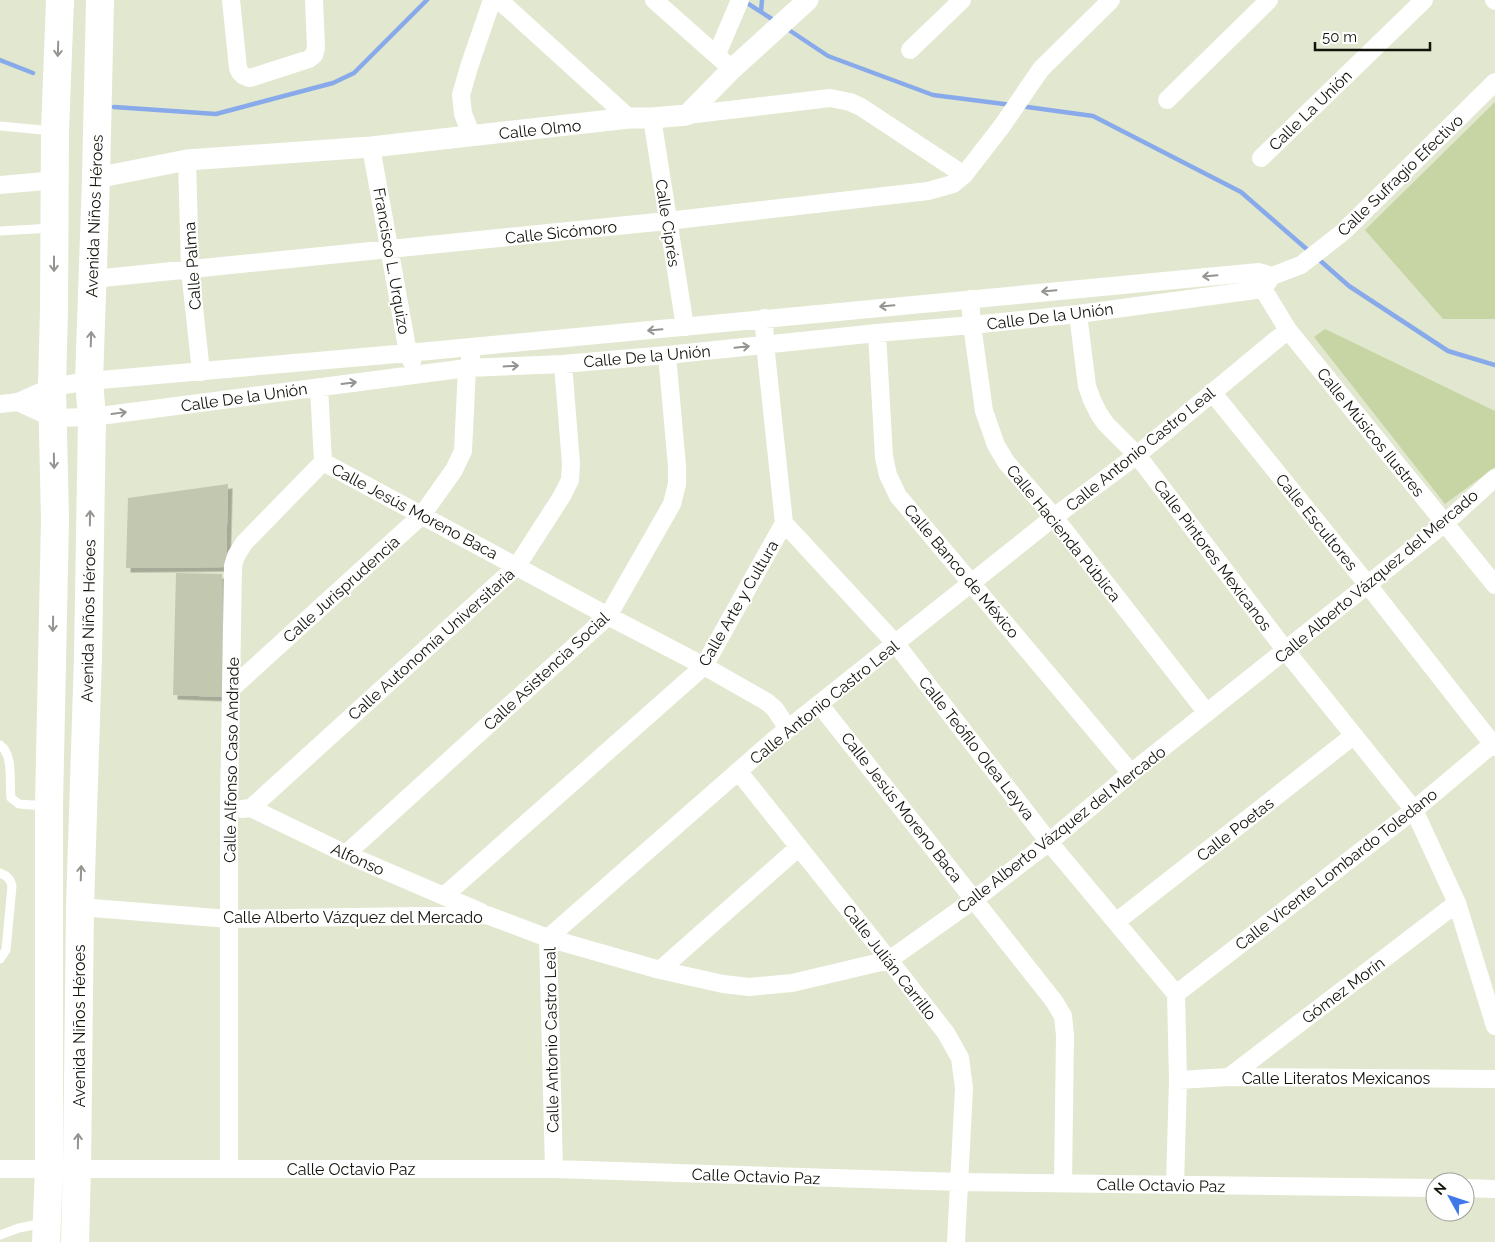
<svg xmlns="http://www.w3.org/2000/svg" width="1495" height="1242" font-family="Raleway,sans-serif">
<defs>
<filter id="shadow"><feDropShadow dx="4.5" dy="4.5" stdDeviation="0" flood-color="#0004"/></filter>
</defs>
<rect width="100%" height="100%" fill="#e1e8cf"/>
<!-- green -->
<path fill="#c7d4a3" d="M1495 102V319H1443L1365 230Z
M1325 329 1495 411V467L1445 504 1314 337Z"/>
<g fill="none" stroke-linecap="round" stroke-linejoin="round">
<!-- stream -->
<path stroke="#88aaea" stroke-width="4.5" d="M744 1 775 21
M761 11 762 0
M786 28 828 56 933 95 1012 105
M0 60 33 73
M1020 106 1093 116 1241 192 1310 252
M114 107 216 114 333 83 354 73 427 0
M1316 257 1349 286 1448 351 1495 365"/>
</g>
<!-- building -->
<path fill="#c1c8af" filter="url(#shadow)" d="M228 484 226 567 126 568 128 498Z
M176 573 222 574 223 697 173 695Z"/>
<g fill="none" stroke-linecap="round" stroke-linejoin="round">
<!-- service -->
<path stroke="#fff" stroke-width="9" d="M0 126 53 131
M0 231 52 228
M0 745C14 755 9 783 11 798L19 804 46 806
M0 873C7 876 10 878 12 886L6 950 0 959
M0 1235 19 1228 44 1223"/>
<!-- minor -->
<path stroke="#fff" stroke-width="18" d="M231 0 238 68C240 74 244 77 250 78L309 59 314 55 316 48 314 0
M499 0 629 118
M654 0 732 69
M1494 0 1495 1
M910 50 962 0
M717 54 740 0
M1167 100 1269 0
M687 115 830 98 850 102 861 107 964 175
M652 118 685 327
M472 136 463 114 461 95 469 67 492 0
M371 147 408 353 412 362
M1261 158 1424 0
M187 160 190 270 201 372
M0 185 56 180
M1260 277 1263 289 1288 330 1495 585
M93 279 667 221 928 191 953 184 964 175 1002 126 1041 69 1111 0
M970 299 972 325 984 411 996 445 1006 462 1054 517 1207 713
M1078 314 1087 386 1092 400 1099 414 1106 424 1137 455 1286 651 1414 810 1457 903 1495 1026
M877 333 884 457 888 475 898 496 1131 773
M1212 392 1368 585 1495 747
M18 402 53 418 92 417 467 368 563 364 667 355 877 333 972 325 1078 314 1263 289 1272 276 1301 265 1343 232 1495 82
M0 404 18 402 52 387 89 381 408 353 1259 272 1272 276
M323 462 608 616 704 666 767 702 775 709 788 729
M784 523 896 644 1049 842 1176 994 1178 1080 1175 1185
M231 689 422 515 454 470 463 451 467 368 471 357
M820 705 1054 1001 1063 1016 1065 1035 1063 1183
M738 771 889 960 946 1033 960 1058 964 1088 956 1242
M251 808 517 566 562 496 570 480 571 464 563 364
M242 809 251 808 346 854 481 912
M346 854 608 616 672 504 677 484V466L667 355
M444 896 704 666 784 523 765 344 764 318
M80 907 229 919 487 915 548 938 660 970 723 984 749 987 792 983 889 960 975 899 1049 842 1131 773 1445 523 1495 478
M1116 922 1353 736
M660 970 799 847
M1176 994 1414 810 1495 742
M1229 1077 1457 903
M1178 1080 1229 1077 1495 1079
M0 1169H554L960 1182 1435 1188
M229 1169V809L233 566 236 556 244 543 323 462 319 387
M554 1169 548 938 775 739 1054 517 1137 455 1288 330
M1465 1188 1495 1189"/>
<!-- tertiary -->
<path stroke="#fff" stroke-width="21" d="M96 178 187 160 371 147 629 118H652L687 115 732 69 808 0"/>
<!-- primary -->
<path stroke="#fff" stroke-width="28" d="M46 1242 49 1169V806L55 519 52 387 54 309 55 131 60 0
M75 1242 77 1169 80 907 88 656 92 417 89 381 96 178 100 0"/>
</g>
<!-- one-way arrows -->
<defs><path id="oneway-shaft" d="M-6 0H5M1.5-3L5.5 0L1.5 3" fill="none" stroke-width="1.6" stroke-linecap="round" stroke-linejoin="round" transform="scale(1.25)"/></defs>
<g stroke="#949591">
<use href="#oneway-shaft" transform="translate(58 49) rotate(92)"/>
<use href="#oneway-shaft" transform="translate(54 264) rotate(90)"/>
<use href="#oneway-shaft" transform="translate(1210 276) rotate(175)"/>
<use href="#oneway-shaft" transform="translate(1049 291) rotate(175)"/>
<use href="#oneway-shaft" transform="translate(887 306) rotate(175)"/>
<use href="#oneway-shaft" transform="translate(655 330) rotate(175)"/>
<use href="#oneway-shaft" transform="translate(91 339) rotate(-88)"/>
<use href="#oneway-shaft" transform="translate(742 347) rotate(-6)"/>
<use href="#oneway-shaft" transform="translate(511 366) rotate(-3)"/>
<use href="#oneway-shaft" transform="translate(349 383) rotate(-7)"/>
<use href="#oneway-shaft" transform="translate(119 413) rotate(-8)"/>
<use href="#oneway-shaft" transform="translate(54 461) rotate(89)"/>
<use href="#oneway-shaft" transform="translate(90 518) rotate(-89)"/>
<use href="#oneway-shaft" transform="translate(53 624) rotate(91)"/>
<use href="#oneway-shaft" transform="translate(81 873) rotate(-88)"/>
<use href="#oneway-shaft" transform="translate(78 1141) rotate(-89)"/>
</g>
<g text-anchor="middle" stroke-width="4" stroke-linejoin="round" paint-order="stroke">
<!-- street labels -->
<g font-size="16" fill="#12140b" stroke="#fff">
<text transform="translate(1310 110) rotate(-44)" y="6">Calle La Unión</text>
<text transform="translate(540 129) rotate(-6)" y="6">Calle Olmo</text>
<text transform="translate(1400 175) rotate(-44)" y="6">Calle Sufragio Efectivo</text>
<text transform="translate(94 216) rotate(-88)" y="6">Avenida Niños Héroes</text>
<text transform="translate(668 223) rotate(81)" y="6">Calle Ciprés</text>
<text transform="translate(561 232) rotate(-6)" y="6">Calle Sicómoro</text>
<text transform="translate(392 261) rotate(80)" y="6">Francisco L. Urquizo</text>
<text transform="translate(192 266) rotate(-94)" y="6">Calle Palma</text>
<text transform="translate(1050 316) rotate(-7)" y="6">Calle De la Unión</text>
<text transform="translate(647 356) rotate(-5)" y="6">Calle De la Unión</text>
<text transform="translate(244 397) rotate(-8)" y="6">Calle De la Unión</text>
<text transform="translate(1371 432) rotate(51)" y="6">Calle Músicos Ilustres</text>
<text transform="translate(1140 449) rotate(-39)" y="6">Calle Antonio Castro Leal</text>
<text transform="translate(415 511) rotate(28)" y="6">Calle Jesús Moreno Baca</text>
<text transform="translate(1317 522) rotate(51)" y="6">Calle Escultores</text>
<text transform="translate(1064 533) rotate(51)" y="6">Calle Hacienda Pública</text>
<text transform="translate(1213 555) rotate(53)" y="6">Calle Pintores Mexicanos</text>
<text transform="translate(962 571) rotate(50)" y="6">Calle Banco de México</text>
<text transform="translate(1376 576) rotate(-40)" y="6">Calle Alberto Vázquez del Mercado</text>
<text transform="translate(341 589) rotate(-42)" y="6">Calle Jurisprudencia</text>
<text transform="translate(738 603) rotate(-60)" y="6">Calle Arte y Cultura</text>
<text transform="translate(88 621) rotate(-89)" y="6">Avenida Niños Héroes</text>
<text transform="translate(431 644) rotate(-42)" y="6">Calle Autonomía Universitaria</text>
<text transform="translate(546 671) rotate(-43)" y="6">Calle Asistencia Social</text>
<text transform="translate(824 702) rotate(-39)" y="6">Calle Antonio Castro Leal</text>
<text transform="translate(977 748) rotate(52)" y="6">Calle Teófilo Olea Leyva</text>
<text transform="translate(231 760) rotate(-89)" y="6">Calle Alfonso Caso Andrade</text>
<text transform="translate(902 807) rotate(52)" y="6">Calle Jesús Moreno Baca</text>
<text transform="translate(1061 829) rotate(-38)" y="6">Calle Alberto Vázquez del Mercado</text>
<text transform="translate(1235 829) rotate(-38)" y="6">Calle Poetas</text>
<text transform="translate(358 859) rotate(24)" y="6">Alfonso</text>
<text transform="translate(1336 869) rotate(-38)" y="6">Calle Vicente Lombardo Toledano</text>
<text x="353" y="923">Calle Alberto Vázquez del Mercado</text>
<text transform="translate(890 962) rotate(52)" y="6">Calle Julián Carrillo</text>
<text transform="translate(1343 990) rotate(-37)" y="6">Gómez Morín</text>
<text transform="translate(79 1026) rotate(-90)" y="6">Avenida Niños Héroes</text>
<text transform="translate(551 1040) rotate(-91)" y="6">Calle Antonio Castro Leal</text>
<text x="1336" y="1084">Calle Literatos Mexicanos</text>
<text x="351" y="1175">Calle Octavio Paz</text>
<text transform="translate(756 1176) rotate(2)" y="6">Calle Octavio Paz</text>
<text transform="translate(1161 1185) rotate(1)" y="6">Calle Octavio Paz</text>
</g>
</g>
<!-- north arrow -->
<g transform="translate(1450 1197) rotate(310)"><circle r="24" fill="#ffffff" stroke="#a0a19d"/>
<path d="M0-4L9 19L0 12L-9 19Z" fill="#3f78e8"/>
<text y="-8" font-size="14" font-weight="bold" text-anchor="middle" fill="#12140b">N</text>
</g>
<!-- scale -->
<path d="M1315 42v8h115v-8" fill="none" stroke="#12140b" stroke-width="2.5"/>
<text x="1322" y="42" font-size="15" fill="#12140b" stroke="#ffffff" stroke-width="4" paint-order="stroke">50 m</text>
</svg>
